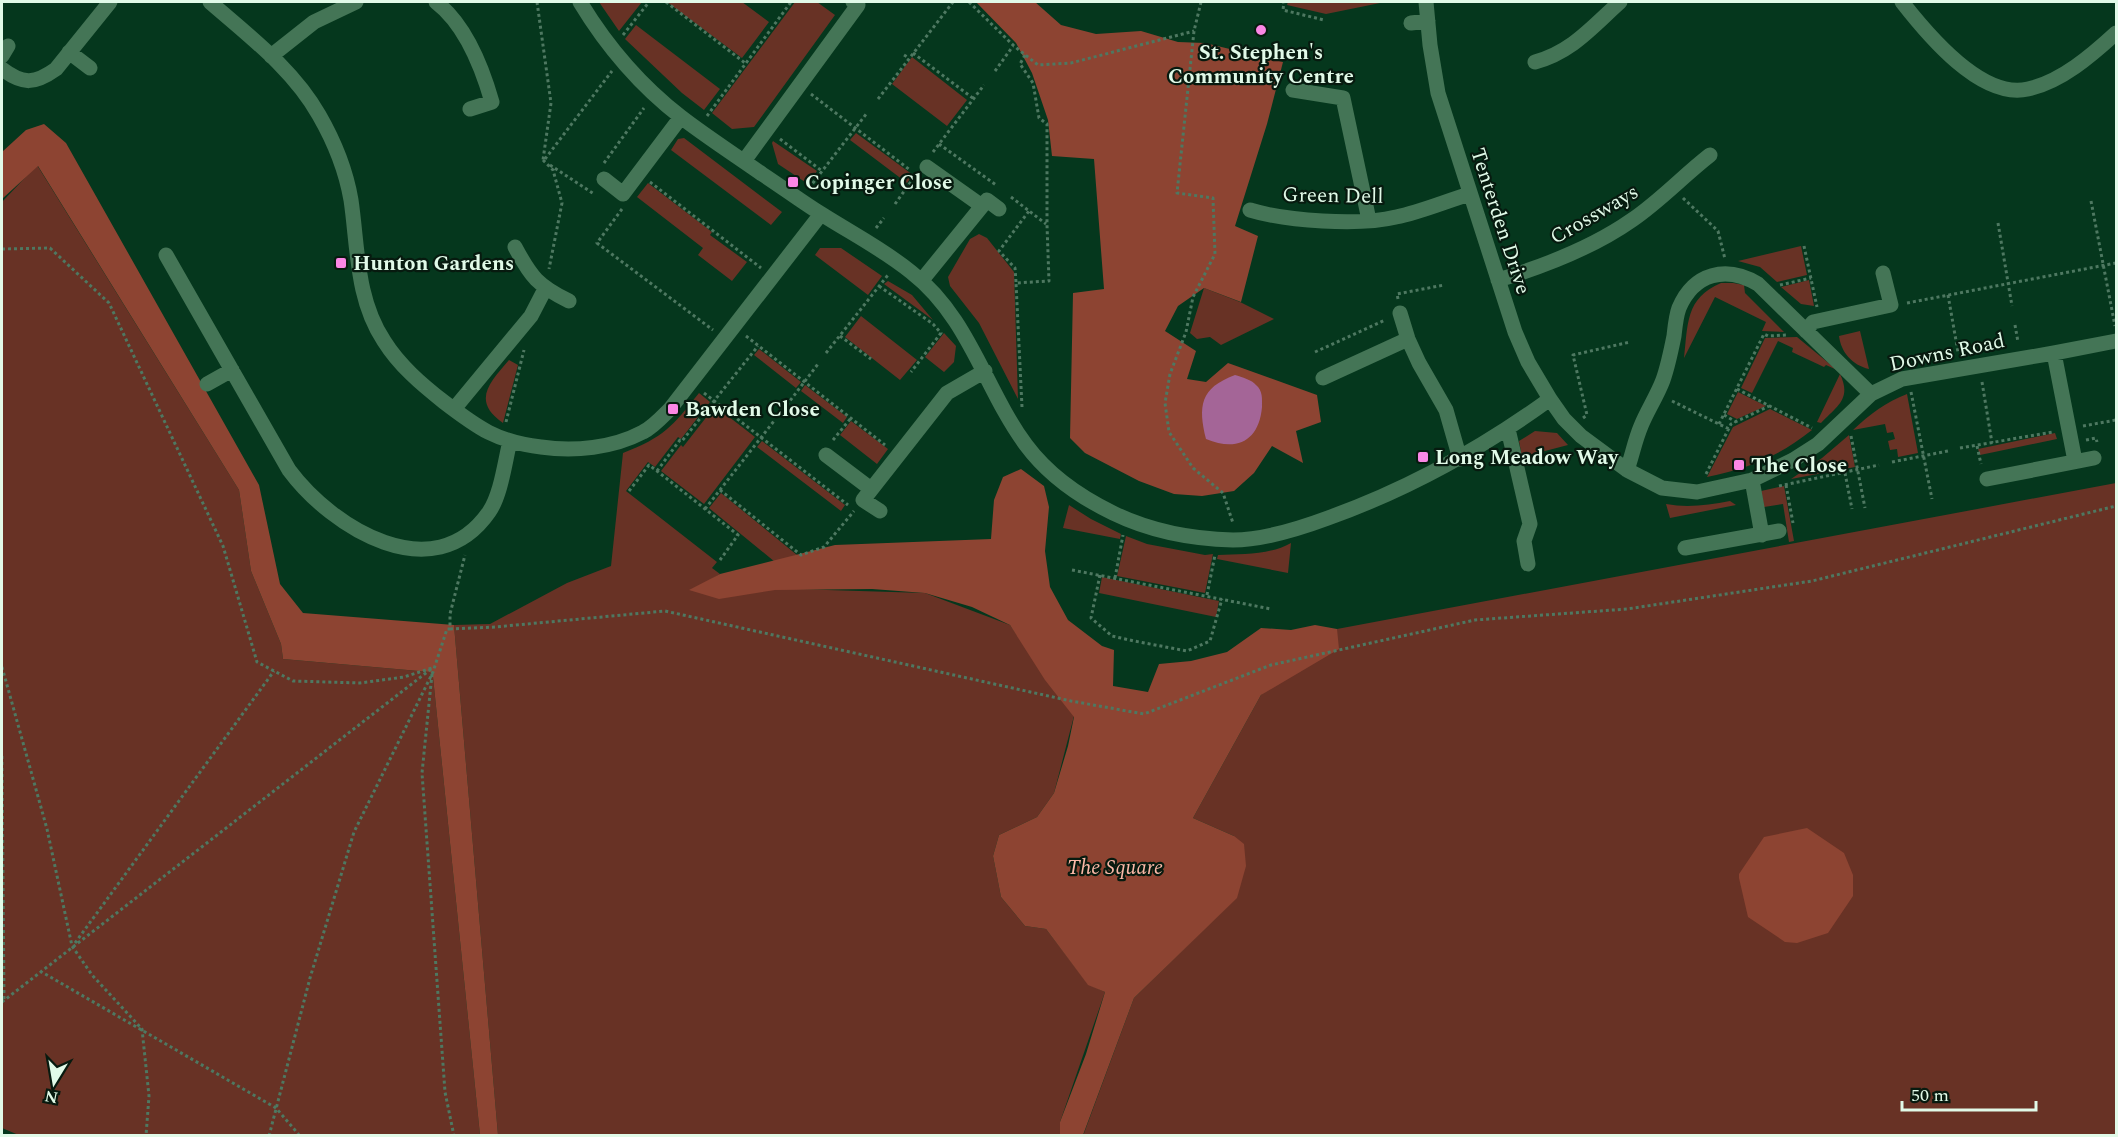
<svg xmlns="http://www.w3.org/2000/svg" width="2118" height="1137" font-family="Spectral,serif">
<rect width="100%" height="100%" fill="#05371d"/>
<!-- green -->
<path fill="#683225" d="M599 2H642L619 31Z
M667 2H742L769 22 742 58Z
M795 2H817L835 15 754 127 732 129 712 113Z
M1288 2H1385L1326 14 1287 5Z
M636 25 720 89 704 110 682 93 625 39Z
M912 57 967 100 947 126 892 84Z
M856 133 913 175 907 183 850 140Z
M684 138 782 212 771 225 671 150 678 139Z
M773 141 817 171 808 184 778 164 772 143Z
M37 165 239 490 251 571 281 644 283 659 430 672 433 677 480 1135 21 1136 2 1128V202Z
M648 183 712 232 710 235 747 262 732 281 698 255 703 248 637 197Z
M979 234 987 238 1014 272 1018 399 979 323 950 286 948 277 970 239Z
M1801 246 1807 275 1777 282 1760 267 1738 261Z
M820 248H841L882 276 868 295 815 255Z
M1809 280 1814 306 1801 304 1781 287Z
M888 281 912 295 933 320 884 284Z
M1721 283H1733L1744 285 1745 293 1784 332 1762 331 1766 322 1715 297 1684 358C1688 325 1685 298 1721 283Z
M1204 288 1240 302 1274 319 1221 345 1210 337 1197 339 1190 333Z
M861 316 917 360 900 380 845 337Z
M1860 331 1869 369C1852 365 1841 352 1839 336Z
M944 333 956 346 954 362 944 372 925 357Z
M1797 337 1837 370 1826 365 1824 367 1792 352 1793 348 1778 341 1752 393 1741 388 1765 338Z
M759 349 801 382 796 388 754 355Z
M509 360 518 365 503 423C471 401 490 382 509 360Z
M1840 374C1852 399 1837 406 1821 423L1817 422Z
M805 385 847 417 843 423 801 391Z
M1738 392 1766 406 1737 419 1727 414Z
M699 393 710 402 681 439 678 437 655 467 648 462 626 491 717 562 712 568 720 574 700 586 925 593 1010 625 1074 716 1054 793 1037 817 999 835 993 856 1001 897 1025 926 1046 929 1088 984 1105 992 1060 1122V1135H498L454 625 490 624 567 583 611 566 623 453C664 437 672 427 699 393Z
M1907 394 1918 453 1898 457 1897 449 1890 450 1888 441 1895 439 1893 432 1887 433 1885 424 1853 430C1870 414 1886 402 1907 394Z
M715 406 755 437 704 504 661 471 681 445 683 447Z
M1770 409 1812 430C1778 457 1749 468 1707 477L1733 427Z
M851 421 888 449 877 464 840 435Z
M1535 431 1557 433 1568 445 1522 457 1519 441Z
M2055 433 2057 439 1980 455 1978 449Z
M1849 435 1855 467 1791 479 1822 458Z
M762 441 845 505 841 511 757 447Z
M2116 483V1135L1083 1136 1134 998 1237 897 1234 836 1193 818 1261 695 1337 629Z
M1784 486 1794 541 1789 542 1783 504 1764 507 1761 491Z
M721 493 797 555 775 562 709 508Z
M1730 501 1736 505 1670 518 1666 504C1688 508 1708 505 1730 501Z
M1069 505 1091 519 1121 534 1120 539 1063 528Z
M1126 536 1147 544 1205 555 1213 554 1205 593 1117 576Z
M1291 543 1288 573 1217 559 1218 555C1242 554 1270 555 1291 543Z
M1102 577 1219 601 1216 617 1099 593Z"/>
<!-- forest -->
<path fill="#8d4432" d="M976 2H1035L1061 25 1096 34 1141 31 1178 42 1205 43 1283 62 1267 124 1235 226 1258 236 1241 302 1204 288 1178 306 1165 331 1196 351 1187 379 1206 382 1228 363 1317 395 1321 422 1296 431 1303 463 1272 446 1254 473 1234 491 1202 496 1174 494 1139 481 1085 453 1070 438 1073 293 1104 289 1094 159 1052 156 1048 120 1032 73 1016 43Z
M44 124 66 143 259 485 280 584 303 613 454 625 498 1135H480L433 677 430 672 283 659 281 644 251 571 239 490 38 166 2 199V152L26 130Z
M1021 469 1044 486 1049 507 1045 551 1050 587 1068 620 1102 646 1114 650 1113 686 1148 692 1159 664 1191 661 1227 652 1261 628 1291 630 1315 625 1337 629 1339 649 1261 695 1193 818 1234 836 1244 844 1246 866 1237 898 1134 998 1083 1135H1060V1122L1086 1054 1105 992 1088 985 1046 929 1025 926 1001 897 993 856 999 835 1037 817 1054 793 1068 746 1074 717 1045 680 1010 625 972 607 925 593 872 589 775 590 719 599 689 590 720 574 835 545 991 539 994 500 1003 477Z
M1807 828 1844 853 1853 875V896L1828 933 1797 943 1785 942 1748 917 1739 878V874L1764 837Z"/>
<!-- water -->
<path fill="#a46597" d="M1235 375C1242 377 1252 380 1256 385 1263 391 1262 399 1262 407 1259 441 1237 452 1206 439 1198 406 1200 388 1235 375Z"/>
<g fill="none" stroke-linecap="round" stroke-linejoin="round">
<!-- path -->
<path stroke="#4e7861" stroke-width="3" stroke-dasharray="3 3" stroke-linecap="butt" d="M537 2 551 103 543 160
M666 2 745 63
M969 2 1014 46 1038 65 1071 63 1194 31
M1201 2 1194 31 1177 193 1213 198 1215 254 1193 297 1186 332 1170 374 1165 403 1169 432 1193 468 1223 493 1233 523
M1282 2H1284L1283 10 1324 20
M623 35 649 2
M913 53 974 99
M904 55 909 58
M995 71 1013 46
M811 94 910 170
M878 99 953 2
M707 116 791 2
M780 139 822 171
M939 144 996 185
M933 152 984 85
M545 159 612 71
M543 160 553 170 562 203 549 269
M604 163 644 108
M550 165 594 194
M650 182 761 268
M809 188 867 113
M1011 197 1046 224
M1683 198 1718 231 1725 259
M2091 201 2115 326
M895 204 915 176
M622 209 597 243 713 330
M1998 223 2012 306
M876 228 884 218
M1804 246 1817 307
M2 249 50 248 109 303 223 546 257 662 293 681 360 683 404 677 435 667
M1016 282 1015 268 999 251 1029 211
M1780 285 1811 278
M879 286 933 324 941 333 911 372
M1948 295 1958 352
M1398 299 1397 294 1444 285
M1907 303 2116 263
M2015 325 2018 342
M746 336 885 445
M840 336 871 359
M1315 352 1385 320
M826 353 888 275
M1982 382 1992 443
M1737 389 1812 428
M1911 392 1932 499
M704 393 848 505
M1672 401 1729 429
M1022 407 1016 283 1049 281 1047 225V124L1039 118 1033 83 1020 64 1025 55
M783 410 818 364
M1724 415 1736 422
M1583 418 1587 415 1573 355 1630 342
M506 422 524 350
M1719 424 1764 334 1768 336 1786 335
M2083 426 2116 420
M1851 436 1865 508
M833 440 851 418
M2086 440 2096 438 2097 442
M1977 446 1981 464
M1960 448 2053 432
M1892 462 1948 451
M657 471 680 440 682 441 758 346
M1845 473 1852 509
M1706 474 1731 424 1769 406
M1786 485 1793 523
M1779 486 1879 465
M720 490 801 555 824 547 854 511
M629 491 649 465 657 471 738 535 720 560
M705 509 774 421
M1072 570 1271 609
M1100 575 1091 618 1112 636 1134 641 1187 651 1210 641 1222 599
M1115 578 1123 535
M1207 595 1215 555
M450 629 495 627 665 611 1071 701 1144 714 1271 665 1475 620 1627 609 1812 581 2116 506
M2 667 47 829 72 946 92 975 142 1029 149 1096 146 1136
M432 674 422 773 445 1092 454 1136
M2 756 4 999
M75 943 274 671
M40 971 276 1108 300 1136
M2 1002 431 669
M269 1136 310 978 354 832 433 672 447 629H450V614L465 555"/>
<!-- minor -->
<path stroke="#447556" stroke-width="15" d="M210 2C249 36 293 69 319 115 334 141 346 171 351 200 358 248 356 299 384 341 399 365 421 384 444 402 478 428 497 442 541 447 574 452 613 448 643 432 653 427 662 417 670 409L821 214
M436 2C466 25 482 67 492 102L470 109
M580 2C606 45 641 86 681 117 707 137 735 155 762 174 782 187 802 202 823 215 853 234 884 250 911 272 970 318 984 388 1026 445 1049 476 1080 497 1113 513 1150 531 1191 539 1233 540 1262 540 1301 528 1328 518 1409 489 1481 449 1550 399
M1426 2 1430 45 1438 93 1515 332 1528 362 1550 399 1564 419 1581 436 1627 470 1662 488 1697 492 1752 480 1793 460 1818 444 1871 394 1902 379 2054 353 2116 341
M1902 2C1927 34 1981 100 2028 89 2061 82 2092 55 2116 33
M1411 23 1428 21
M69 52 90 68
M2 56 8 46
M271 56 314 22 356 2
M1535 62C1572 52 1592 27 1620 2
M2 69C23 85 35 84 56 69L110 2
M1293 90 1343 98 1369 220
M744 161 858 5 853 2
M927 167 982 206
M604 179 623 194 681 117
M1250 210C1286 221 1359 226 1396 217 1421 212 1446 201 1470 194
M515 247C531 277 538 286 569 301
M166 255 289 470C332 528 434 591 489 512 501 495 505 461 510 441
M922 280 987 200 999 209
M1498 280C1545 266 1592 248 1632 220 1660 201 1683 176 1710 155
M1400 313 1408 339 1419 363 1446 410 1460 459
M1806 331 1813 322 1891 305 1883 273
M2054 353 2075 461
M1323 378 1408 339
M207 384 232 370
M454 409 531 316 545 289
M1508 429 1530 524 1524 541 1528 564
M826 455 871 489
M1627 470C1632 456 1635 440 1641 426 1647 411 1657 396 1663 380 1668 366 1671 351 1674 336 1675 327 1676 316 1679 308 1694 273 1726 265 1758 284L1871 394
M1987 479 2094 458
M1752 480 1762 535
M880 511 863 500 947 393 985 371
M1685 548 1779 531"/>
</g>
<!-- markers -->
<g fill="#fb87e5" stroke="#071a0f" stroke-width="2">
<circle cx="1261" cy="30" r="6"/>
<rect x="787" y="176" width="12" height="12" rx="3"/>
<rect x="335" y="257" width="12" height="12" rx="3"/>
<rect x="667" y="403" width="12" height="12" rx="3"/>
<rect x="1417" y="451" width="12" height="12" rx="3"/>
<rect x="1733" y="459" width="12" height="12" rx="3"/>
</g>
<g text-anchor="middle" stroke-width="4.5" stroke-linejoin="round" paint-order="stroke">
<!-- poi labels -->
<g font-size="21" font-weight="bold" fill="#e1fae8" stroke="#071a0f" text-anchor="start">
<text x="1261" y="59" text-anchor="middle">St. Stephen's<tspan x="1261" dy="24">Community Centre</tspan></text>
<text x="805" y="189">Copinger Close</text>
<text x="353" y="270">Hunton Gardens</text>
<text x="685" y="416">Bawden Close</text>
<text x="1435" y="464">Long Meadow Way</text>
<text x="1751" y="472">The Close</text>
</g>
<!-- street labels -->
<g font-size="21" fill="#e1fae8" stroke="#071a0f">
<text transform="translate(1333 195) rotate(1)" y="7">Green Dell</text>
<text transform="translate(1594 214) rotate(-30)" y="7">Crossways</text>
<text transform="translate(1501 221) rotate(72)" y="7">Tenterden Drive</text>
<text transform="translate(1947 352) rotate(-12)" y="7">Downs Road</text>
</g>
<!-- park labels -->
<g font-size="21" font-style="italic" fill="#fbb9a8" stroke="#071a0f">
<text x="1115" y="874">The Square</text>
</g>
</g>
<!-- border -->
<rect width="2118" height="1137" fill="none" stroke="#e1fae8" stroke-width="6"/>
<!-- north arrow -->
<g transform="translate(54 1083) rotate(191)" stroke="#071a0f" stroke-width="4.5" paint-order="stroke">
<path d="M0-4.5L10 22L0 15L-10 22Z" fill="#e1fae8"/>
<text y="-9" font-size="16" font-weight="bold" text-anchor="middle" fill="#e1fae8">N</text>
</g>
<!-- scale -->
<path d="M1902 1101v9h134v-9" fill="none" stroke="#e1fae8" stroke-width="3"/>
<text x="1911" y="1101" font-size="18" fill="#e1fae8" stroke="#071a0f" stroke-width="4.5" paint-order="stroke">50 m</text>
</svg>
